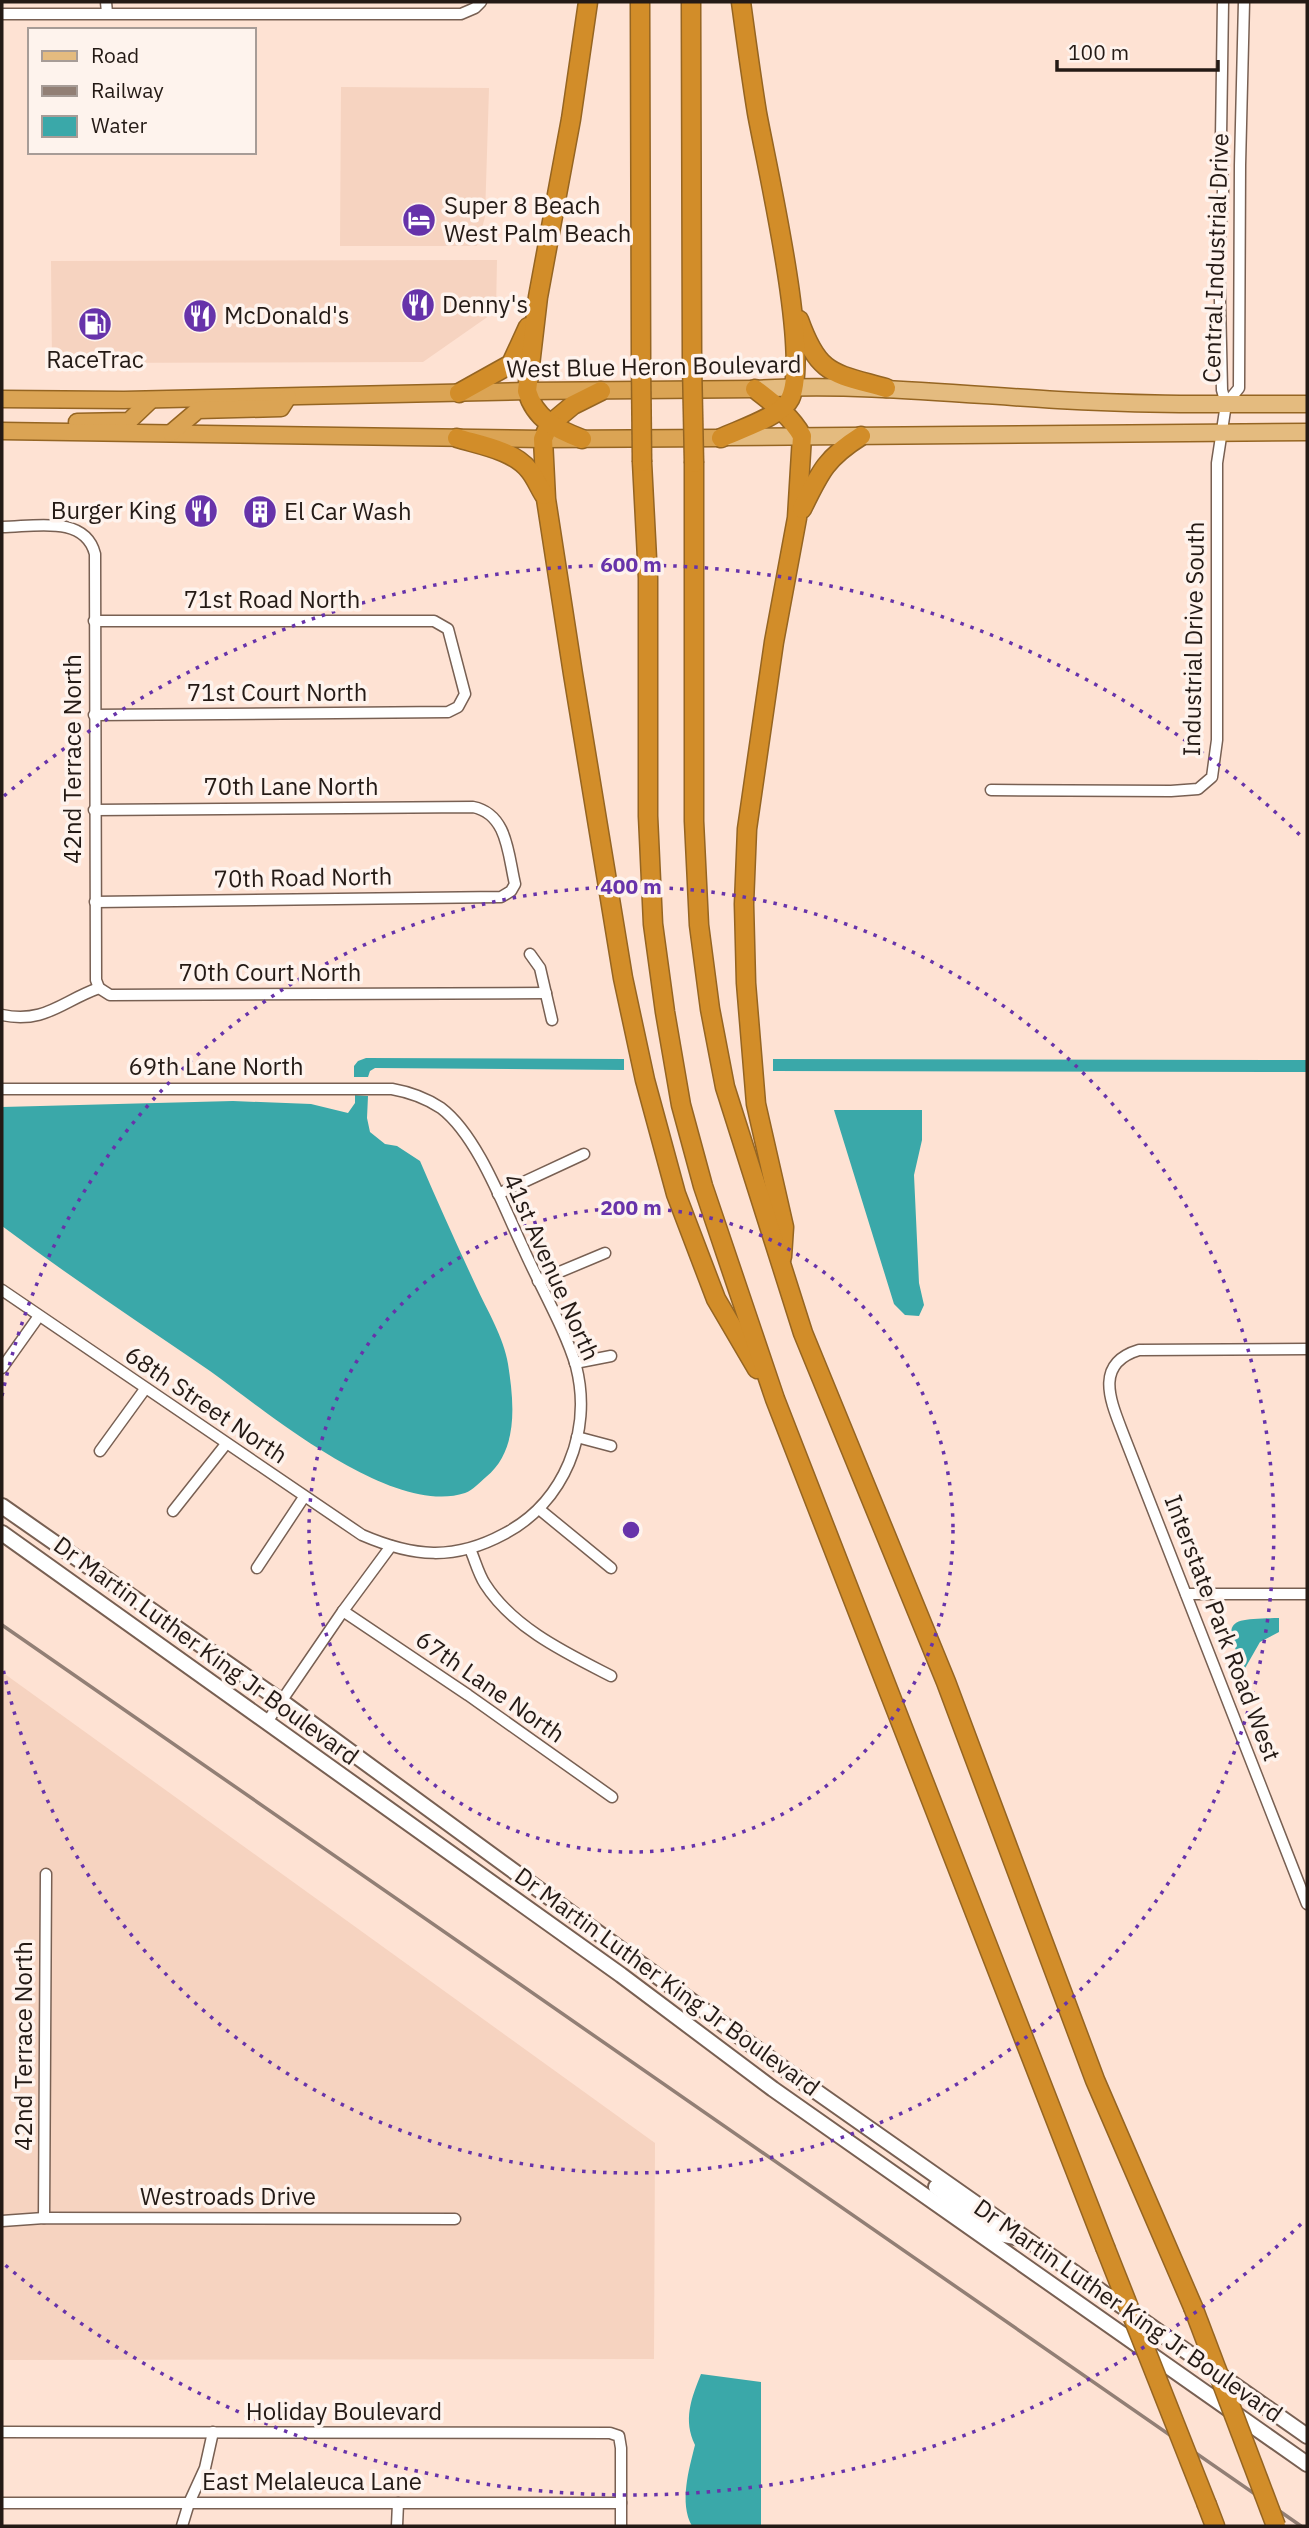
<svg xmlns="http://www.w3.org/2000/svg" width="1309" height="2528" viewBox="0 0 1309 2528" font-family="'IBM Plex Sans',sans-serif">
<style>
.built{fill:#f6d3c0}
.water{fill:#3aa8a9}
.lines{fill:none;stroke-linecap:round;stroke-linejoin:round}
.minor-casing{stroke:#786053;stroke-width:13}
.secondary-casing{stroke:#786053;stroke-width:18}
.primary-casing{stroke:#956522;stroke-width:19}
.trunk-casing{stroke:#956522;stroke-width:19}
.motorway-casing{stroke:#956522;stroke-width:21}
.minor{stroke:#fff;stroke-width:10}
.secondary{stroke:#fff;stroke-width:14}
.primary{stroke:#e4bb7f;stroke-width:16}
.trunk{stroke:#dba454;stroke-width:16}
.motorway{stroke:#d28d29;stroke-width:18}
.rail{stroke:#927f75;stroke-width:3.5}
.motorway-bridge-casing{stroke:#956522;stroke-width:21;stroke-linecap:butt}
.motorway-bridge{stroke:#d28d29;stroke-width:18}
.ring{fill:none;stroke:#6733aa;stroke-width:3.5;stroke-dasharray:3.5 7}
.labels{text-anchor:middle;stroke-width:7;stroke-linejoin:round;paint-order:stroke}
.poi-label{font-size:24px;fill:#241a15;stroke:#fef3ed;text-anchor:start}
.street-label{font-size:24px;fill:#241a15;stroke:#fef3ed}
.centre{fill:#6733aa;stroke:#fef3ed;stroke-width:3.5}
.ring-label{font-size:21px;text-anchor:middle;font-weight:bold;fill:#6733aa;stroke:#fef3ed;stroke-width:7;stroke-linejoin:round;paint-order:stroke}
</style>
<rect width="100%" height="100%" fill="#fee2d3"/>
<g class="built">
<path d="M341 87 489 88 485 217 477 246H340Z"/>
<path d="M497 260 496 311 423 362 52 363 51 261Z"/>
<path d="M2 1672 655 2143 654 2359 2 2360Z"/>
</g>
<g class="water">
<path d="M366 1058 624 1059V1070L375 1068 370 1071 368 1077H354V1066L358 1061Z"/>
<path d="M773 1059 1307 1060V1072L773 1071Z"/>
<path d="M355 1095 368 1096 367 1118 370 1132 385 1144 397 1146 420 1161C438 1203 457 1245 476 1286 487 1310 504 1338 508 1364 514 1402 519 1450 486 1477 480 1482 473 1490 465 1493 392 1517 267 1412 210 1371 140 1323 70 1277 2 1226V1107L233 1101 311 1104 348 1113 355 1103Z"/>
<path d="M834 1110H922V1140L914 1175 919 1283 924 1305 919 1316 905 1315 894 1304Z"/>
<path d="M1279 1618V1632L1260 1642 1244 1670C1222 1619 1226 1619 1279 1618Z"/>
<path d="M701 2374 761 2382V2526H692C679 2503 689 2469 695 2445 683 2420 691 2399 701 2374Z"/>
</g>
<g class="lines">
<g class="minor-casing">
<g id="minor">
<path d="M106 2 107 13"/>
<path d="M2 14H461L475 8 481 2"/>
<path d="M1226 404 1239 388 1240 165 1244 2"/>
<path d="M2 527C33 527 85 514 95 554L96 980 99 988"/>
<path d="M94 621H434L448 629 465 694 458 707 448 712 94 715"/>
<path d="M991 790 1171 791 1198 789 1212 777 1217 740V463L1226 404 1222 390 1219 256 1223 191 1221 137 1223 2"/>
<path d="M94 810 473 807C508 814 508 855 515 884L511 891 501 897 95 902"/>
<path d="M530 954 540 968 552 1020"/>
<path d="M2 1015C45 1024 62 1001 99 988L110 995 546 993"/>
<path d="M2 1089H392C409 1092 426 1098 441 1108 478 1136 504 1208 524 1250 539 1284 566 1331 576 1366 593 1432 564 1503 504 1534 454 1561 413 1557 362 1535L2 1290"/>
<path d="M498 1194 584 1154"/>
<path d="M538 1281 605 1253"/>
<path d="M1307 1349 1139 1350C1092 1364 1112 1404 1124 1436L1307 1904"/>
<path d="M575 1363 611 1356"/>
<path d="M2 1368 39 1316"/>
<path d="M577 1437 611 1446"/>
<path d="M100 1451 145 1389"/>
<path d="M539 1509 611 1568"/>
<path d="M173 1511 226 1444"/>
<path d="M470 1549C475 1560 478 1573 485 1584 513 1628 566 1653 611 1676"/>
<path d="M257 1568 304 1497"/>
<path d="M1186 1594H1307"/>
<path d="M343 1611 468 1695 612 1797"/>
<path d="M267 1722 343 1611 391 1546"/>
<path d="M44 2218 46 1874"/>
<path d="M2 2221 44 2218 455 2219"/>
<path d="M2 2432 610 2433 619 2436 621 2448V2526"/>
<path d="M2 2503H621"/>
<path d="M182 2526 189 2503 205 2468 213 2432"/>
<path d="M397 2526 398 2503"/>
</g>
</g>
<g class="secondary-casing">
<g id="secondary">
<path d="M2 1506 281 1701 787 2071 1307 2436"/>
<path d="M2 1533 621 1975 773 2089 1307 2464"/>
<path d="M936 2187 999 2234 1019 2238"/>
</g>
</g>
<g class="primary-casing">
<g id="primary">
<path d="M755 389C856 383 957 394 1058 400 1140 405 1224 404 1307 404"/>
<path d="M725 437 1307 432"/>
</g>
</g>
<g class="trunk-casing">
<g id="trunk">
<path d="M2 399 124 400 527 391 755 389"/>
<path d="M77 422 129 421 151 400"/>
<path d="M2 431 543 439 721 438"/>
<path d="M171 433 198 410 281 408 288 397"/>
</g>
</g>
<g class="motorway-casing">
<g id="motorway">
<path d="M640 2 641 363"/>
<path d="M691 2 692 363"/>
<path d="M799 320C819 376 833 373 886 388"/>
<path d="M755 389C773 403 791 416 802 436L797 518 774 642 747 829 744 904 746 983 756 1104 784 1227 782 1257"/>
<path d="M601 391 573 405 549 425 543 439 546 499 573 674 623 978 645 1080 676 1194 716 1299 757 1369"/>
<path d="M459 393 511 364 528 327"/>
<path d="M457 438C480 445 513 450 529 470 535 477 539 487 544 495"/>
<path d="M721 438C738 430 782 416 790 399 811 356 767 168 757 113 751 76 746 39 741 2"/>
<path d="M582 439C556 429 535 419 527 391L538 297 571 119 588 2"/>
<path d="M642 462 648 578V816L653 924 665 1012 681 1105 703 1186 775 1399 1105 2247"/>
<path d="M694 463V821L699 925 710 1009 725 1087 803 1333 946 1682 1095 2080 1193 2307"/>
<path d="M802 509C820 472 826 458 861 436"/>
<path d="M1207 2505 1215 2526"/>
</g>
</g>
<use href="#minor" class="minor"/>
<use href="#secondary" class="secondary"/>
<use href="#primary" class="primary"/>
<use href="#trunk" class="trunk"/>
<use href="#motorway" class="motorway"/>
<path class="rail" d="M2 1625 1301 2526"/>
<g class="motorway-bridge-casing">
<g id="motorway-bridge">
<path d="M641 363 642 462"/>
<path d="M692 363 694 463"/>
<path d="M1105 2247 1207 2505"/>
<path d="M1193 2307 1276 2526"/>
</g>
</g>
<use href="#motorway-bridge" class="motorway-bridge"/>
</g>
<g class="ring">
<circle cx="631" cy="1530" r="322"/>
<path d="M2 1396A643 643 0 1 1 2 1664"/>
<path d="M1301 2224A965 965 0 0 1 4 2264M4 796A965 965 0 0 1 1301 836"/>
</g>
<defs>
<g id="hotel-disc" transform="scale(1.75)"><circle r="9.5" fill="#6733aa" stroke="#fef3ed"/><path d="M-6-4.5h1.5V1H6V5H4.5V3h-9V5H-6ZM-4 0a1.8 1.8 0 1 1 3.6 0ZM.5 0V-2.5h3Q6-2.5 6 0Z" fill="#fff"/></g>
<g id="restaurant-disc" transform="scale(1.75)"><circle r="9.5" fill="#6733aa" stroke="#fef3ed"/><path d="M-5-6h1v4h1v-4h1v4h1v-4h1v5L-1.5 .5V6h-2V.5L-5-1ZM5-6V6H3V1.5H1.5Q1.5-4 5-6Z" fill="#fff"/></g>
<g id="fuel-disc" transform="scale(1.75)"><circle r="9.5" fill="#6733aa" stroke="#fef3ed"/><path d="M-5.5-6h7V0h2V4h1.3V-2.5L3-4.5l.8-.8L6-3V5H2.5V1h-1V6h-7ZM-4.2-4.7v3.2H.2V-4.7Z" fill="#fff"/></g>
<g id="building-disc" transform="scale(1.75)"><circle r="9.5" fill="#6733aa" stroke="#fef3ed"/><path d="M-4-6H4V6H1V3H-1V6H-4ZM-2.5-4.3h1.7v1.8h-1.7ZM.8-4.3h1.7v1.8H.8ZM-2.5-1h1.7V.8h-1.7ZM.8-1h1.7V.8H.8Z" fill="#fff"/></g>
</defs>
<g fill-rule="evenodd">
<use href="#hotel-disc" x="419" y="220"/>
<use href="#restaurant-disc" x="418" y="305"/>
<use href="#restaurant-disc" x="200" y="316"/>
<use href="#fuel-disc" x="95" y="324"/>
<use href="#restaurant-disc" x="201" y="511"/>
<use href="#building-disc" x="260" y="512"/>
</g>
<g class="labels">
<g class="poi-label">
<text x="444" y="214">Super 8 Beach<tspan x="444" dy="28">West Palm Beach</tspan></text>
<text x="442" y="313">Denny's</text>
<text x="224" y="324">McDonald's</text>
<text x="95" y="368" text-anchor="middle">RaceTrac</text>
<text x="176" y="519" text-anchor="end">Burger King</text>
<text x="284" y="520">El Car Wash</text>
</g>
<g class="street-label">
<text transform="translate(1216 258) rotate(-88)" y="8">Central Industrial Drive</text>
<text transform="translate(654 367) rotate(-1)" y="8">West Blue Heron Boulevard</text>
<text x="272" y="608">71st Road North</text>
<text transform="translate(1194 639) rotate(-89)" y="8">Industrial Drive South</text>
<text x="277" y="701">71st Court North</text>
<text transform="translate(73 759) rotate(-90)" y="8">42nd Terrace North</text>
<text x="291" y="795">70th Lane North</text>
<text transform="translate(303 878) rotate(-1)" y="8">70th Road North</text>
<text x="270" y="981">70th Court North</text>
<text x="216" y="1075">69th Lane North</text>
<text transform="translate(551 1267) rotate(66)" y="8">41st Avenue North</text>
<text transform="translate(206 1405) rotate(34)" y="8">68th Street North</text>
<text transform="translate(1222 1628) rotate(69)" y="8">Interstate Park Road West</text>
<text transform="translate(206 1651) rotate(36)" y="8">Dr Martin Luther King Jr Boulevard</text>
<text transform="translate(490 1687) rotate(35)" y="8">67th Lane North</text>
<text transform="translate(667 1982) rotate(36)" y="8">Dr Martin Luther King Jr Boulevard</text>
<text transform="translate(24 2046) rotate(-90)" y="8">42nd Terrace North</text>
<text x="228" y="2205">Westroads Drive</text>
<text transform="translate(1128 2311) rotate(35)" y="8">Dr Martin Luther King Jr Boulevard</text>
<text x="344" y="2420">Holiday Boulevard</text>
<text x="312" y="2490">East Melaleuca Lane</text>
</g>
</g>
<circle cx="631" cy="1530" r="10" class="centre"/>
<g class="ring-label">
<text x="631" y="572">600 m</text>
<text x="631" y="894">400 m</text>
<text x="631" y="1215">200 m</text>
</g>
<rect width="1309" height="2528" fill="none" stroke="#241a15" stroke-width="7"/>
<rect x="28" y="28" width="228" height="126" fill="#fef3ed" stroke="#a79c97" stroke-width="2"/>
<rect x="42" y="51" width="35" height="10" fill="#e4bb7f" stroke="#a79c97" stroke-width="2"/>
<text x="91" y="63" font-size="21" fill="#241a15">Road</text>
<rect x="42" y="86" width="35" height="10" fill="#927f75" stroke="#a79c97" stroke-width="2"/>
<text x="91" y="98" font-size="21" fill="#241a15">Railway</text>
<rect x="42" y="116" width="35" height="21" fill="#3aa8a9" stroke="#a79c97" stroke-width="2"/>
<text x="91" y="133" font-size="21" fill="#241a15">Water</text>
<path d="M1057 60v10h161v-10" fill="none" stroke="#241a15" stroke-width="3.5"/>
<text x="1068" y="60" font-size="21" fill="#241a15" stroke="#fef3ed" stroke-width="5" paint-order="stroke">100 m</text>
</svg>
